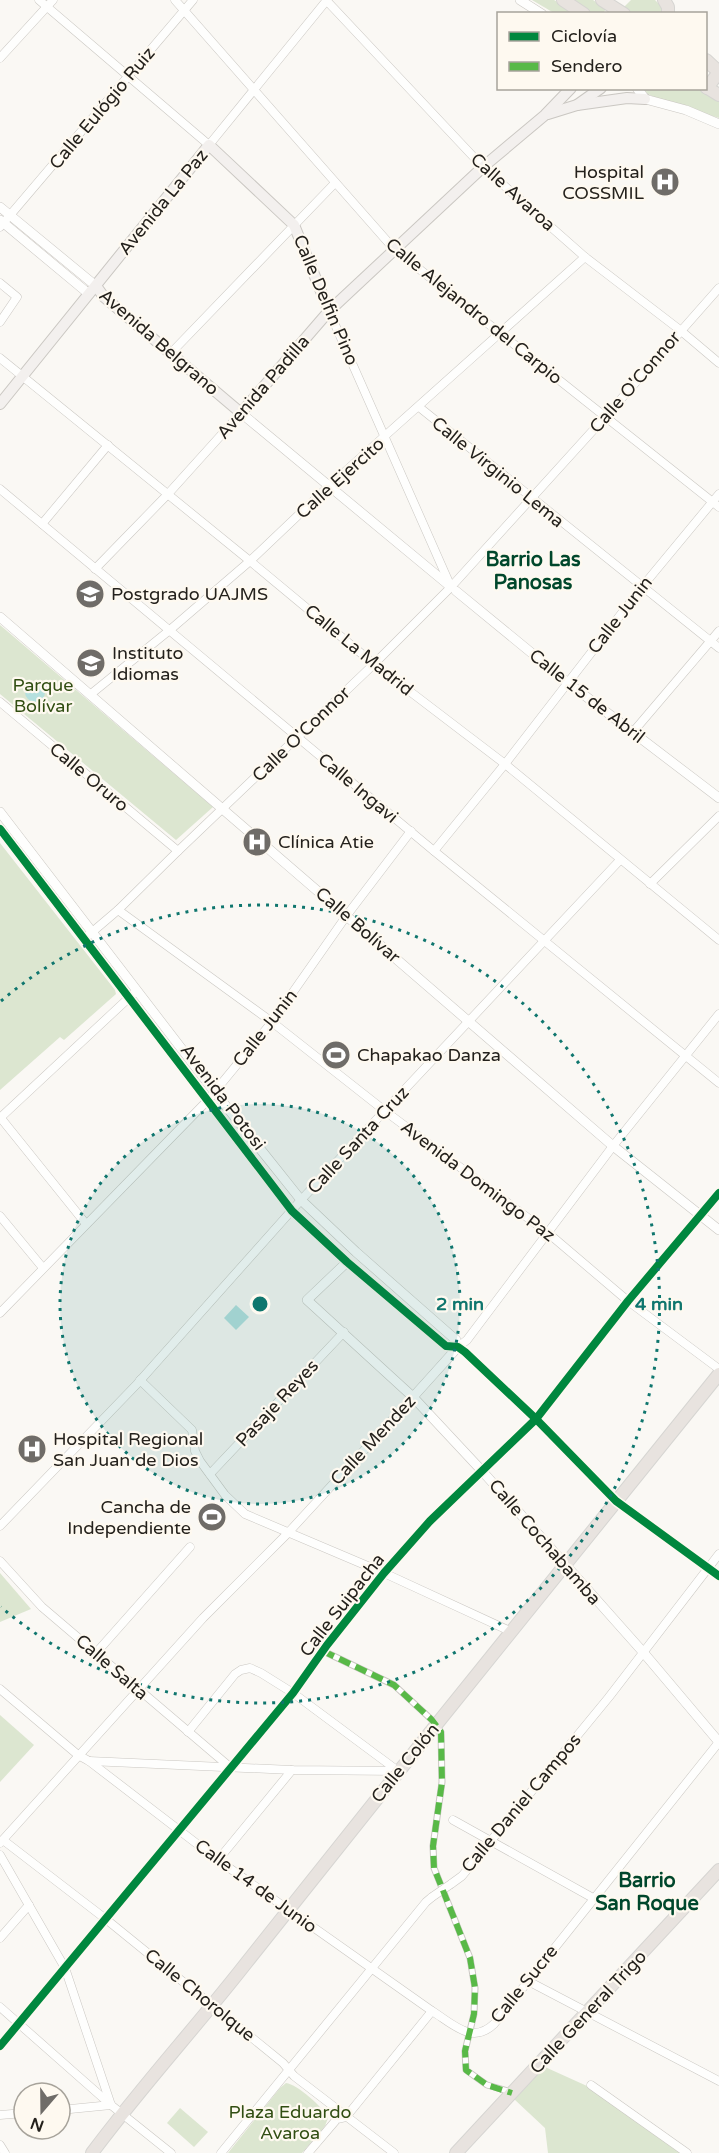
<svg xmlns="http://www.w3.org/2000/svg" width="719" height="2153" viewBox="0 0 719 2153" font-family="'Varela Round',sans-serif">
<style>
.green{fill:#dce6d0}
.water{fill:#b5e0de}
.lines{fill:none;stroke-linecap:round;stroke-linejoin:round}
.pedestrian-casing{stroke:#cac7c2;stroke-width:7}
.minor-casing{stroke:#cac7c2;stroke-width:9}
.tertiary-casing{stroke:#cac7c2;stroke-width:10}
.secondary-casing{stroke:#cac7c2;stroke-width:12}
.primary-casing{stroke:#d6d5d2;stroke-width:14}
.pedestrian{stroke:#fefefd;stroke-width:5}
.minor{stroke:#fefefd;stroke-width:8}
.tertiary{stroke:#fefefd;stroke-width:9}
.secondary{stroke:#f3f0ee;stroke-width:10}
.primary{stroke:#e8e3df;stroke-width:12}
.minor-bridge-casing{stroke:#cac7c2;stroke-width:9;stroke-linecap:butt}
.minor-bridge{stroke:#fefefd;stroke-width:8}
.quiet{stroke:#58b947;stroke-width:6;stroke-dasharray:12 6;stroke-linecap:butt}
.cycleway-casing{stroke:#fef9f0;stroke-width:11}
.cycleway{stroke:#00873e;stroke-width:8}
.ring{fill:none;stroke:#0f766e;stroke-width:3;stroke-dasharray:3 6}
.labels{text-anchor:middle;stroke-width:4.5;stroke-linejoin:round;paint-order:stroke}
.street-label{font-size:18px;fill:#24211c;stroke:#fef9f0}
.poi-label{font-size:18px;fill:#24211c;stroke:#fef9f0;text-anchor:start}
.park-label{font-size:18px;fill:#314e12;stroke:#fef9f0}
.neighbourhood-label{font-size:20px;font-weight:bold;fill:#00472c;stroke:#fef9f0}
.centre{fill:#0f766e;stroke:#fef9f0;stroke-width:3}
.ring-label{font-size:18px;text-anchor:middle;font-weight:bold;fill:#0f766e;stroke:#fef9f0;stroke-width:4.5;stroke-linejoin:round;paint-order:stroke}
</style>
<rect width="100%" height="100%" fill="#faf8f4"/>
<g class="green">
<path d="M532 0H554L577 13H554Z"/>
<path d="M571 0H593L606 9 603 13H591Z"/>
<path d="M631 0H655L663 8V13H632L623 8Z"/>
<path d="M643 89H700L719 100V118L656 98 648 94Z"/>
<path d="M0 625 213 807 176 840 0 694Z"/>
<path d="M0 843 115 990 116 994 64 1040 60 1037 0 1090Z"/>
<path d="M0 1573 31 1609 0 1622Z"/>
<path d="M0 1715 34 1745 0 1782Z"/>
<path d="M545 2067 587 2086 682 2153H548L545 2128 514 2099Z"/>
<path d="M286 2083C297 2084 324 2108 328 2118L325 2126 302 2153H228L280 2088Z"/>
<path d="M180 2108 208 2132 194 2147 167 2123Z"/>
</g>
<g class="water">
<circle cx="35" cy="692" r="10"/>
<path d="M236 1305 249 1317 236 1330 224 1318Z"/>
</g>
<g class="lines">
<g class="pedestrian-casing">
<path id="pedestrian" d="M323 1651 394 1685 432 1720 441 1732 442 1782 433 1846 434 1868 470 1958 475 1988 474 2014 465 2051 466 2070 487 2085 511 2092"/>
</g>
<g class="minor-casing">
<g id="minor">
<path d="M39 0 209 145 327 0"/>
<path d="M175 0 394 249 719 507"/>
<path d="M326 0 483 167 585 257 680 330 719 363"/>
<path d="M0 58 53 0"/>
<path d="M0 227 193 0"/>
<path d="M0 283 17 297 0 322"/>
<path d="M329 311 451 587"/>
<path d="M170 354 334 184"/>
<path d="M0 358 250 561 374 664 505 764 719 940"/>
<path d="M419 407 719 648"/>
<path d="M0 489 434 851 719 1083"/>
<path d="M42 524 108 445"/>
<path d="M95 569 168 494 241 413"/>
<path d="M91 694 171 629 250 561 330 485 585 257"/>
<path d="M0 702 178 851"/>
<path d="M633 732 719 631"/>
<path d="M434 851 505 764 642 587 719 494"/>
<path d="M650 884 719 816"/>
<path d="M118 910 272 1022 385 1111 548 1233 628 1301 719 1369"/>
<path d="M84 939 118 910 178 851 374 664 451 587 606 416 719 288"/>
<path d="M719 1014 613 1146 467 1340 458 1347 465 1352 536 1419 616 1501 719 1576"/>
<path d="M0 1117 86 1224"/>
<path d="M0 1118 133 994"/>
<path d="M0 1216 43 1268"/>
<path d="M0 1313 207 1101 272 1022 347 915 411 831"/>
<path d="M140 1380 192 1430 195 1451 200 1461 225 1495 245 1514 384 1573 512 1632"/>
<path d="M210 1474 344 1332"/>
<path d="M0 1526 137 1384 301 1200 620 860"/>
<path d="M0 1561 42 1607 231 1768"/>
<path d="M96 1653 190 1547"/>
<path d="M0 1689 78 1755 89 1761 218 1860 432 2011C453 2024 472 2045 494 2024L719 1742"/>
<path d="M188 1732 235 1674 241 1670 250 1668 261 1673 293 1693 398 1771"/>
<path d="M89 1761 292 1770 398 1771"/>
<path d="M453 1820 593 1898"/>
<path d="M3 1840 107 1920 283 2063 294 2076 394 2153"/>
<path d="M0 1843 203 1618 287 1534 413 1397"/>
<path d="M0 1855 65 1968 111 2105"/>
<path d="M218 1860 292 1770"/>
<path d="M451 1884 462 1876 609 1697 719 1554"/>
<path d="M0 1938 29 1905"/>
<path d="M528 1981 719 2081"/>
<path d="M0 2007 111 2105 171 2153"/>
<path d="M0 2046 293 1693 327 1645 384 1573 430 1521 536 1419 628 1301 719 1193"/>
<path d="M591 2085 687 2153"/>
<path d="M60 2110 111 2105"/>
<path d="M0 2115 24 2113"/>
<path d="M0 2145 5 2153"/>
<path d="M221 2153 426 1902 432 1897"/>
<path d="M308 2153 337 2119 346 2117 432 2011"/>
</g>
</g>
<g class="tertiary-casing">
<g id="tertiary">
<path d="M520 0 542 14"/>
<path d="M637 88 645 99 686 110 719 124"/>
<path d="M0 207 96 286"/>
<path d="M0 220 89 294"/>
<path d="M241 413 451 587"/>
<path d="M456 591 567 682 719 798"/>
<path d="M0 617 613 1146 719 1230"/>
<path d="M0 812 214 1091 301 1200 356 1252 456 1340 458 1347"/>
<path d="M0 829 292 1211 347 1262 446 1346 458 1347"/>
<path d="M347 1262 307 1300 413 1397 483 1472 643 1652 719 1742"/>
<path d="M413 1397 458 1347"/>
</g>
</g>
<g class="secondary-casing">
<g id="secondary">
<path d="M577 105 627 98 645 99"/>
<path d="M548 114 577 105 601 88"/>
<path d="M96 286 104 297 241 413 329 311 483 167 545 115 571 88"/>
<path d="M0 404 209 145 294 225 329 311"/>
</g>
</g>
<g class="primary-casing">
<g id="primary">
<path d="M563 0 584 14"/>
<path d="M602 0 624 14"/>
<path d="M664 0 668 7V14"/>
<path d="M706 60 719 72"/>
<path d="M706 87 719 95"/>
<path d="M707 88 719 72"/>
<path d="M92 2153C141 2087 197 2026 247 1962 403 1765 561 1569 719 1374"/>
<path d="M456 2153 719 1870"/>
</g>
</g>
<use href="#pedestrian" class="pedestrian"/>
<use href="#minor" class="minor"/>
<use href="#tertiary" class="tertiary"/>
<use href="#secondary" class="secondary"/>
<use href="#primary" class="primary"/>
<g class="minor-bridge-casing">
<path id="minor-bridge" d="M432 1897 451 1884"/>
</g>
<use href="#minor-bridge" class="minor-bridge"/>
<path class="quiet" d="M323 1651 394 1685 432 1720 441 1732 442 1782 433 1846 434 1868 470 1958 475 1988 474 2014 465 2051 466 2070 487 2085 512 2093"/>
<g class="cycleway-casing">
<g id="cycleway">
<path d="M0 829 292 1211 347 1262 446 1346 458 1347 465 1352 536 1419 616 1501 719 1576"/>
<path d="M0 2046 293 1693 327 1645 384 1573 430 1521 536 1419 628 1301 719 1193"/>
</g>
</g>
<use href="#cycleway" class="cycleway"/>
</g>
<circle cx="260" cy="1304" r="200" fill="#0f766e" fill-opacity=".12"/>
<g class="ring">
<circle cx="260" cy="1304" r="200"/>
<path d="M1 1001A399 399 0 1 1 1 1607"/>
</g>
<defs>
<g id="hospital-disc" transform="scale(1.5)"><circle r="9.5" fill="#6f6c68" stroke="#fef9f0"/><path d="M-5-5h3v3.5h4V-5h3V5h-3V1.5h-4V5h-3Z" fill="#fff"/></g>
<g id="university-disc" transform="scale(1.5)"><circle r="9.5" fill="#6f6c68" stroke="#fef9f0"/><path d="M0-5L7-2L0 1L-7-2ZM-4 1L0 2.5L4 1V4Q0 6-4 4Z" fill="#fff"/></g>
<g id="stadium-disc" transform="scale(1.5)"><circle r="9.5" fill="#6f6c68" stroke="#fef9f0"/><path d="M0-5a6.5 5 0 1 0 0 10a6.5 5 0 1 0 0-10ZM-3.5-1.8h7v3.6h-7Z" fill="#fff"/></g>
</defs>
<g fill-rule="evenodd">
<use href="#hospital-disc" x="665" y="182"/>
<use href="#university-disc" x="90" y="594"/>
<use href="#university-disc" x="91" y="663"/>
<use href="#hospital-disc" x="257" y="842"/>
<use href="#stadium-disc" x="336" y="1055"/>
<use href="#hospital-disc" x="32" y="1449"/>
<use href="#stadium-disc" x="212" y="1517"/>
</g>
<g class="labels">
<g class="street-label">
<text transform="translate(102 108) rotate(-50)" y="6">Calle Eulógio Ruiz</text>
<text transform="translate(513 192) rotate(42)" y="6">Calle Avaroa</text>
<text transform="translate(163 202) rotate(-51)" y="6">Avenida La Paz</text>
<text transform="translate(326 300) rotate(67)" y="6">Calle Delfin Pino</text>
<text transform="translate(474 311) rotate(39)" y="6">Calle Alejandro del Carpio</text>
<text transform="translate(159 342) rotate(41)" y="6">Avenida Belgrano</text>
<text transform="translate(635 382) rotate(-49)" y="6">Calle O'Connor</text>
<text transform="translate(263 387) rotate(-49)" y="6">Avenida Padilla</text>
<text transform="translate(498 472) rotate(39)" y="6">Calle Virginio Lema</text>
<text transform="translate(340 478) rotate(-42)" y="6">Calle Ejercito</text>
<text transform="translate(620 615) rotate(-52)" y="6">Calle Junin</text>
<text transform="translate(359 650) rotate(39)" y="6">Calle La Madrid</text>
<text transform="translate(587 696) rotate(38)" y="6">Calle 15 de Abril</text>
<text transform="translate(301 734) rotate(-44)" y="6">Calle O'Connor</text>
<text transform="translate(89 777) rotate(40)" y="6">Calle Oruro</text>
<text transform="translate(358 788) rotate(40)" y="6">Calle Ingavi</text>
<text transform="translate(358 925) rotate(41)" y="6">Calle Bolívar</text>
<text transform="translate(265 1028) rotate(-52)" y="6">Calle Junin</text>
<text transform="translate(223 1097) rotate(53)" y="6">Avenida Potosi</text>
<text transform="translate(358 1140) rotate(-47)" y="6">Calle Santa Cruz</text>
<text transform="translate(478 1181) rotate(37)" y="6">Avenida Domingo Paz</text>
<text transform="translate(277 1403) rotate(-47)" y="6">Pasaje Reyes</text>
<text transform="translate(373 1440) rotate(-47)" y="6">Calle Mendez</text>
<text transform="translate(545 1542) rotate(49)" y="6">Calle Cochabamba</text>
<text transform="translate(342 1605) rotate(-52)" y="6">Calle Suipacha</text>
<text transform="translate(112 1667) rotate(41)" y="6">Calle Salta</text>
<text transform="translate(405 1763) rotate(-51)" y="6">Calle Colón</text>
<text transform="translate(521 1803) rotate(-50)" y="6">Calle Daniel Campos</text>
<text transform="translate(256 1886) rotate(36)" y="6">Calle 14 de Junio</text>
<text transform="translate(524 1984) rotate(-51)" y="6">Calle Sucre</text>
<text transform="translate(200 1995) rotate(39)" y="6">Calle Chorolque</text>
<text transform="translate(588 2012) rotate(-47)" y="6">Calle General Trigo</text>
</g>
<g class="poi-label">
<text x="644" y="178" text-anchor="end">Hospital<tspan x="644" dy="21">COSSMIL</tspan></text>
<text x="111" y="600">Postgrado UAJMS</text>
<text x="112" y="659">Instituto<tspan x="112" dy="21">Idiomas</tspan></text>
<text x="278" y="848">Clínica Atie</text>
<text x="357" y="1061">Chapakao Danza</text>
<text x="53" y="1445">Hospital Regional<tspan x="53" dy="21">San Juan de Dios</tspan></text>
<text x="191" y="1513" text-anchor="end">Cancha de<tspan x="191" dy="21">Independiente</tspan></text>
</g>
<g class="park-label">
<text x="43" y="691">Parque<tspan x="43" dy="21">Bolívar</tspan></text>
<text x="290" y="2118">Plaza Eduardo<tspan x="290" dy="21">Avaroa</tspan></text>
</g>
<g class="neighbourhood-label">
<text x="533" y="566">Barrio Las<tspan x="533" dy="23">Panosas</tspan></text>
<text x="647" y="1887">Barrio<tspan x="647" dy="23">San Roque</tspan></text>
</g>
</g>
<circle cx="260" cy="1304" r="9" class="centre"/>
<g class="ring-label">
<text x="460" y="1310">2 min</text>
<text x="659" y="1310">4 min</text>
</g>
<rect x="497" y="12" width="210" height="78" fill="#fef9f0" stroke="#a7a39b" stroke-width="1.5"/>
<rect x="509" y="32" width="30" height="9" fill="#00873e" stroke="#a7a39b" stroke-width="1.5"/>
<text x="551" y="42" font-size="18" fill="#24211c">Ciclovía</text>
<rect x="509" y="62" width="30" height="9" fill="#58b947" stroke="#a7a39b" stroke-width="1.5"/>
<text x="551" y="72" font-size="18" fill="#24211c">Sendero</text>
<g transform="translate(42 2111) rotate(200)"><circle r="28" fill="#fef9f0" stroke="#a7a39b" stroke-width="1.5"/>
<path d="M0-4.5L10 22L0 15L-10 22Z" fill="#6f6c68"/>
<text y="-9" font-size="16" font-weight="bold" text-anchor="middle" fill="#24211c">N</text>
</g>
</svg>
